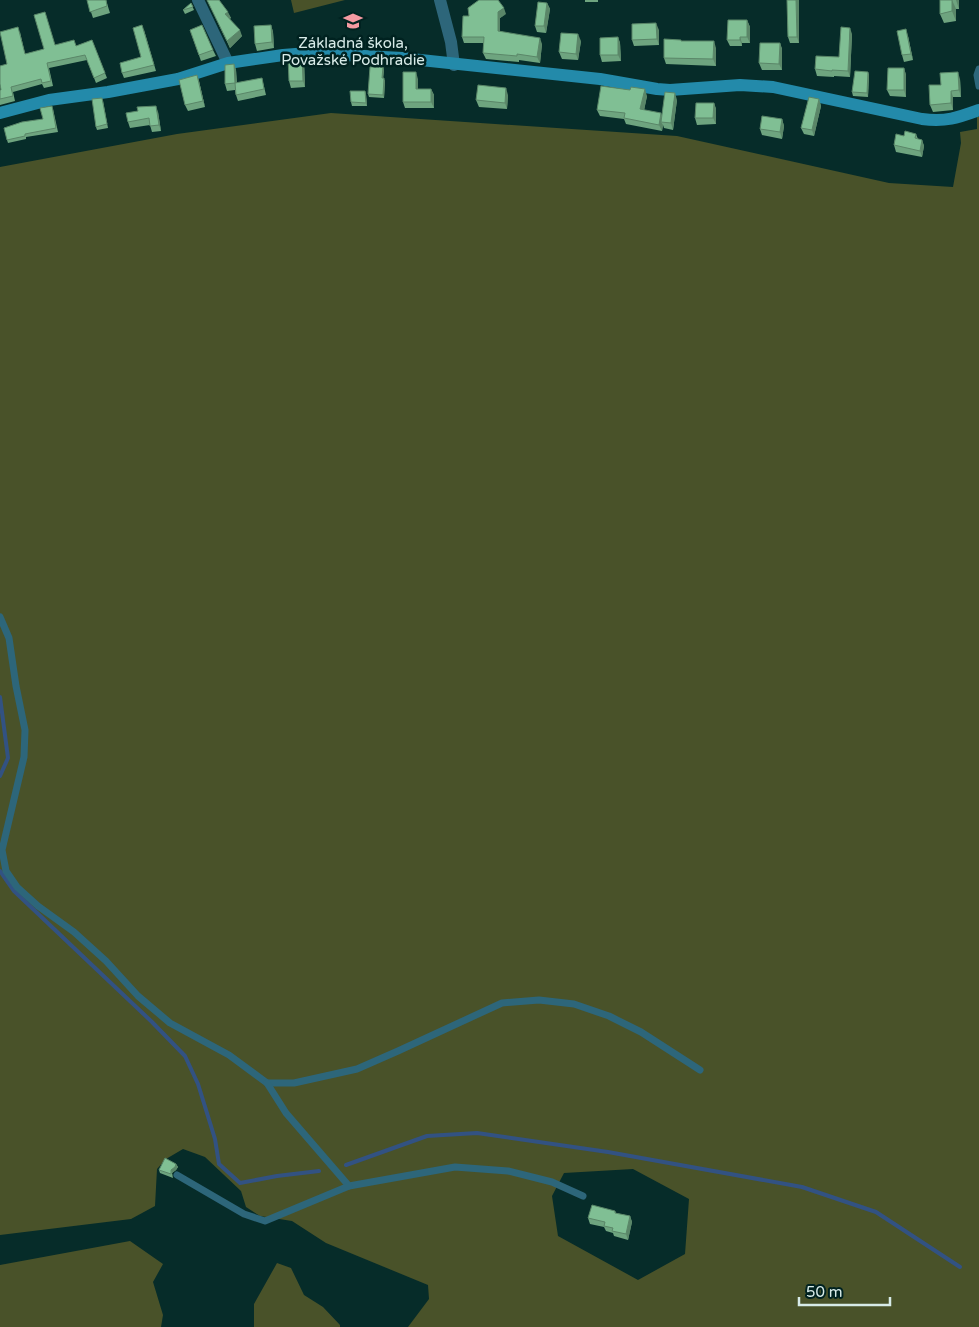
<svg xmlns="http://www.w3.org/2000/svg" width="979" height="1327" viewBox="0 0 979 1327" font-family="'Varela Round',sans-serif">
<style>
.green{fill:#495229;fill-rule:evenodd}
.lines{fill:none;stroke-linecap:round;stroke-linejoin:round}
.stream{stroke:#325282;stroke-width:4}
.lane{stroke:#2d667a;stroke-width:7}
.street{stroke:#2d667a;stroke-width:12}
.secondary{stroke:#238aaa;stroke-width:12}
.wall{fill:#6ea47f}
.shaded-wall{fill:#5a8668}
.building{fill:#80bf94;stroke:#5a8668}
.labels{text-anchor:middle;stroke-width:5;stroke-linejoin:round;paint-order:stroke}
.poi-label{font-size:15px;fill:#d7ebe8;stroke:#002220}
</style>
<rect width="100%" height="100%" fill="#062c29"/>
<g class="green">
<path d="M291 0H345L294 13Z"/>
<path d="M331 113 677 136 889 183 953 187 961 143 960 132 977 129V117H979V1327H408L429 1299 428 1285 326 1243 292 1221 260 1216 246 1207 241 1191 205 1157 183 1149 166 1159 157 1169 155 1206 131 1219 0 1235V167L177 134ZM633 1169 689 1199 685 1254 638 1280 558 1236 552 1196 564 1173Z"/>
<path d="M130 1241 163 1264 153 1282 163 1315 161 1327H0V1265Z"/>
<path d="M277 1263 291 1268 304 1295 323 1307 340 1325V1327H254V1304Z"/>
</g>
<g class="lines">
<g class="stream">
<path d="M0 697 8 758 0 776"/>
<path d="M0 871 14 891 152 1022 185 1056 198 1084 215 1139 219 1164 240 1183 277 1176 319 1171"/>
<path d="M346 1165 427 1136 477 1133 608 1152 802 1187 876 1212 960 1267"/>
</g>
<g class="lane">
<path d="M979 69 977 75 979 86"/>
<path d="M0 617 9 638 16 686 25 730 24 757 2 850 6 871 17 887 38 906 74 932 106 961 138 996 170 1023 229 1055 267 1083H294L357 1069 398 1051 502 1003 539 1000 574 1004 609 1016 641 1032 700 1070"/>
<path d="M267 1083 286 1113 349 1186 455 1167 508 1171 552 1182 583 1196"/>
<path d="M177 1175 244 1214 265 1221 349 1186"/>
</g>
<g class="street">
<path d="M198 0 228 63"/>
<path d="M440 0 451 42 454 65"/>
</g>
<path class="secondary" d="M0 113 49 100 108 92 178 79 228 63 283 55 308 53 402 58 600 79 657 89 670 90 740 85 773 87 922 119C946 122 957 118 979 110"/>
</g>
<g class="wall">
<path d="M87 0H106L110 13 93 18Z"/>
<path d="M207 0H219L231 18 229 19 242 36 230 48Z"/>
<rect x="585" y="0" width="13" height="2"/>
<path d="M787 0H799V43H790L788 37Z"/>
<path d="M940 0H959V9H956V21L944 23 940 14Z"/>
<path d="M191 3 194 10 185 14 183 10Z"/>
<path d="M547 3 550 9 546 33 537 32 535 26Z"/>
<path d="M506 14 500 18V31L542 44 540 63 519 60V62L486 59 483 53V43H464L462 37Z"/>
<path d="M747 20 750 27V43H742V46H730L727 40Z"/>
<path d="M271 25 273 32 274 48 257 51 255 44Z"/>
<path d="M144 30 156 71 124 78 122 73 141 57Z"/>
<path d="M190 30 213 50 216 56 201 61Z"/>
<path d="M659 30V45L634 46 632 40Z"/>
<path d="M20 32 25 54 44 49 55 45 76 46 92 40 107 78 96 83 87 60 49 68 53 86 44 88 42 84 13 92 15 101 0 105V90H1L7 64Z"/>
<path d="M852 34 850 77 834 76V77L817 76 815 69 839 57Z"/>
<path d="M908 36 913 60 904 62 902 55Z"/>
<path d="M618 37 620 43 621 61 602 62 600 55Z"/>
<path d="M581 41 578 60 562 59 559 52Z"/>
<path d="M681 41 716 48V66L666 64 664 58Z"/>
<path d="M780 43 782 49V70H762L759 63Z"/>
<path d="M304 61 305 87 291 88 289 81Z"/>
<path d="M234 64 236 70 237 83 262 78 266 95 238 101 236 95 235 90 227 91 225 84Z"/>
<path d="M383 67 384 70 383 78 385 81 384 98 369 97 368 94Z"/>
<path d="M904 68 906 75V97L890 96 887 90Z"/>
<path d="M868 72 869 75 868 97 853 96 852 92Z"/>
<path d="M197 75 199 81 205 107 188 111 185 105Z"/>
<path d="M418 79V89H431L434 95V108H405L403 102Z"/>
<path d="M960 79 961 97H953V110L933 112 930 105 941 85Z"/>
<path d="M630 90 647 96 644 110 662 115 677 100 673 130 664 128 663 125 662 131 626 124 624 119 600 116 597 110Z"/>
<path d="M365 91 366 94 367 106H352L351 102Z"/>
<path d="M508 95 507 109 479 107 476 100Z"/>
<path d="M819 99 821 106 814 136 804 134 801 128Z"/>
<path d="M103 101 108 128 97 130 96 127Z"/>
<path d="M714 103 716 109V124L697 125 695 118Z"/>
<path d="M53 109 58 132 26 137V139L8 143 7 140 43 119Z"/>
<path d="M158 112 161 131 152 132 150 125 130 128 128 122Z"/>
<path d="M782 119 784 126 782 139 762 135 760 129Z"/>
<path d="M916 134 918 139 922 140 924 146 922 157 896 152 894 145 904 136Z"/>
<path d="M176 1164 178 1167 176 1170 172 1173 173 1178 160 1173 159 1170Z"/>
<path d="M615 1211 616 1213 630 1216 632 1222 628 1240 614 1236 613 1233 606 1231 604 1227 590 1224 588 1218Z"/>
</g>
<g class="shaded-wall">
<path d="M796 0H799V43L797 37Z"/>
<path d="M952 0 956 9V21L952 11Z"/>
<path d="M956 0H959V9Z"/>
<path d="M547 3 550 9 546 33 544 26Z"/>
<path d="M504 8 506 14 500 18V37L498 31V12Z"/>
<path d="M228 12 231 18 227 21 225 14Z"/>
<path d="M747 20 750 27V43L747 37Z"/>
<path d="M656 23 659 30V45L657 39Z"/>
<path d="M271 25 273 32 274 48 272 42Z"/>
<path d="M850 28 852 34 850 77 848 71Z"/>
<path d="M906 29 908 36 913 60 911 54Z"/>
<path d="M240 30 242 36 230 48 227 41Z"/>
<path d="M578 34 581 41 578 60 576 54Z"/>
<path d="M618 37 620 43 621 61 618 55Z"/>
<path d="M740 37 742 43V46L740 40Z"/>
<path d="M540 38 542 44 540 63 537 57Z"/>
<path d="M714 41 716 48V66L713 59Z"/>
<path d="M780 43 782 49V70L779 64Z"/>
<path d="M302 55 304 61 305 87 303 81Z"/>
<path d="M234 64 236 70 237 89 235 83Z"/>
<path d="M383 67 384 70 383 81 382 78Z"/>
<path d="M904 68 906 75V97L904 90Z"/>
<path d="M416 72 418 79V95L416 89Z"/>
<path d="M868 72 869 75 868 97 867 93Z"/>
<path d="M958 72 960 79 961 97 959 90Z"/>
<path d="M197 75 199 81 205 107 203 101Z"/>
<path d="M384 78 385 81 384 98 383 95Z"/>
<path d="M506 88 508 95 507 109 505 103Z"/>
<path d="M431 89 434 95V108L431 102Z"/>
<path d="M645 89 647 96 643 116 640 109Z"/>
<path d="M365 91 366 94 367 106 366 103Z"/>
<path d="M951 91 953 97V110L951 103Z"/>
<path d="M675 93 677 100 673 130 671 123Z"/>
<path d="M819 99 821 106 814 136 812 130Z"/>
<path d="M714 103 716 109V124L713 118Z"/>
<path d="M156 106 158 112 161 131 159 125Z"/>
<path d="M661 113 664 119 661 122 663 125 662 131 659 125Z"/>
<path d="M782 119 784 126 782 139 780 132Z"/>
<path d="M922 140 924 146 922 157 920 151Z"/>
<path d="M176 1164 178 1167 176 1170 172 1173 173 1178 171 1170Z"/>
<path d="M630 1216 632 1222 628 1240 626 1234Z"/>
</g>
<g class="building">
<path d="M87 0H106L107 6 90 12Z"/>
<path d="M207 0H219L228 12 225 14 240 30 227 41Z"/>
<path d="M479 0H498L504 8 498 12V31L540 38 537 57 517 54V56L483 53 484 37H462L463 16H469L468 8Z"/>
<path d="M787 0H796L797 37H788Z"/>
<path d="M940 0H952V11L940 14Z"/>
<path d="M538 2 547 3 544 26H535Z"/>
<path d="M191 3 193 7 183 10Z"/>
<path d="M45 12 55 45 74 40 76 46 92 40 105 73 94 78 85 55 47 63 51 81 42 83 41 79 11 87 13 96 0 99V90H1L0 84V66L7 64 0 32 18 27 25 54 44 49 34 15Z"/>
<path d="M728 20H747V37H740V40H727Z"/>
<path d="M656 23 657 39 632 40V24Z"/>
<path d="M142 25 154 65 122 73 120 63 141 57 133 28Z"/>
<path d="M202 25 213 50 199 55 190 30Z"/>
<path d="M271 25 272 42 255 44 254 26Z"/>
<path d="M841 27 850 28 848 71 832 70V71L815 69 816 56 839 57Z"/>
<path d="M906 29 911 54 902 55 897 31Z"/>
<path d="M561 33 578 34 576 54 559 52Z"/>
<path d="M618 37V55H600V38Z"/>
<path d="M664 39 681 40V41H714L713 59 664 58Z"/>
<path d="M760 43H780L779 64 759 63Z"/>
<path d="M302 55 303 81H289L288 56Z"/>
<path d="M234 64 235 83 225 84V65Z"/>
<path d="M370 67H383L382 78H384L383 95 368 94Z"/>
<path d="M888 68H904V90H887Z"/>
<path d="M855 71 868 72 867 93 852 92Z"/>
<path d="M403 72H416V89H431V102H403Z"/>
<path d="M958 72 959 90 951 91V103L930 105 929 85H941L940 73Z"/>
<path d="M197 75 203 101 185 105 179 80Z"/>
<path d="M262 78 264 89 236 95 235 83Z"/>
<path d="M478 85 506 88 505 103 476 100Z"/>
<path d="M601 86 630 90 631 87 645 89 640 109 661 113 659 125 624 118 625 113 597 110Z"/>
<path d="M350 91H365L366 103 351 102Z"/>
<path d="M665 92 675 93 671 123 661 122Z"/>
<path d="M809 97 819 99 812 130 801 128Z"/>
<path d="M102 98 107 124 96 127 92 99Z"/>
<path d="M696 103H714L713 118H695Z"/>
<path d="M52 106 56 128 25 134V136L7 140 4 128 22 122 43 119 40 108Z"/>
<path d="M156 106 159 125 150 126 149 118 128 122 126 113 138 111 137 107Z"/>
<path d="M762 116 782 119 780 132 760 129Z"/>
<path d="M905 131 916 134 915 138 922 140 920 151 894 145 896 134 904 136Z"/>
<path d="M165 1158 176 1164 175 1167 171 1170V1174L159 1170Z"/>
<path d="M592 1205 615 1211V1213L630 1216 626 1234 612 1231 613 1228 604 1226 605 1222 588 1218Z"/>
</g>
<defs>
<g id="school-bare" transform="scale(1.5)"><path d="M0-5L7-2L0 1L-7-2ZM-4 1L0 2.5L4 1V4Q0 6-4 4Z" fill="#f49aa2" stroke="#002220" stroke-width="2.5" paint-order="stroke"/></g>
</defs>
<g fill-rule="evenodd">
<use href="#school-bare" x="353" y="21"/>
</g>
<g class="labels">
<g class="poi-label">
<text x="353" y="48">Základná škola,<tspan x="353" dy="17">Považské Podhradie</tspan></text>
</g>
</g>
<path d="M799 1297v8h91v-8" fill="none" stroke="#d7ebe8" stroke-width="2.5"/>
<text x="806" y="1297" font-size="15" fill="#d7ebe8" stroke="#002220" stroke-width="4" paint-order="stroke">50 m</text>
</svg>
